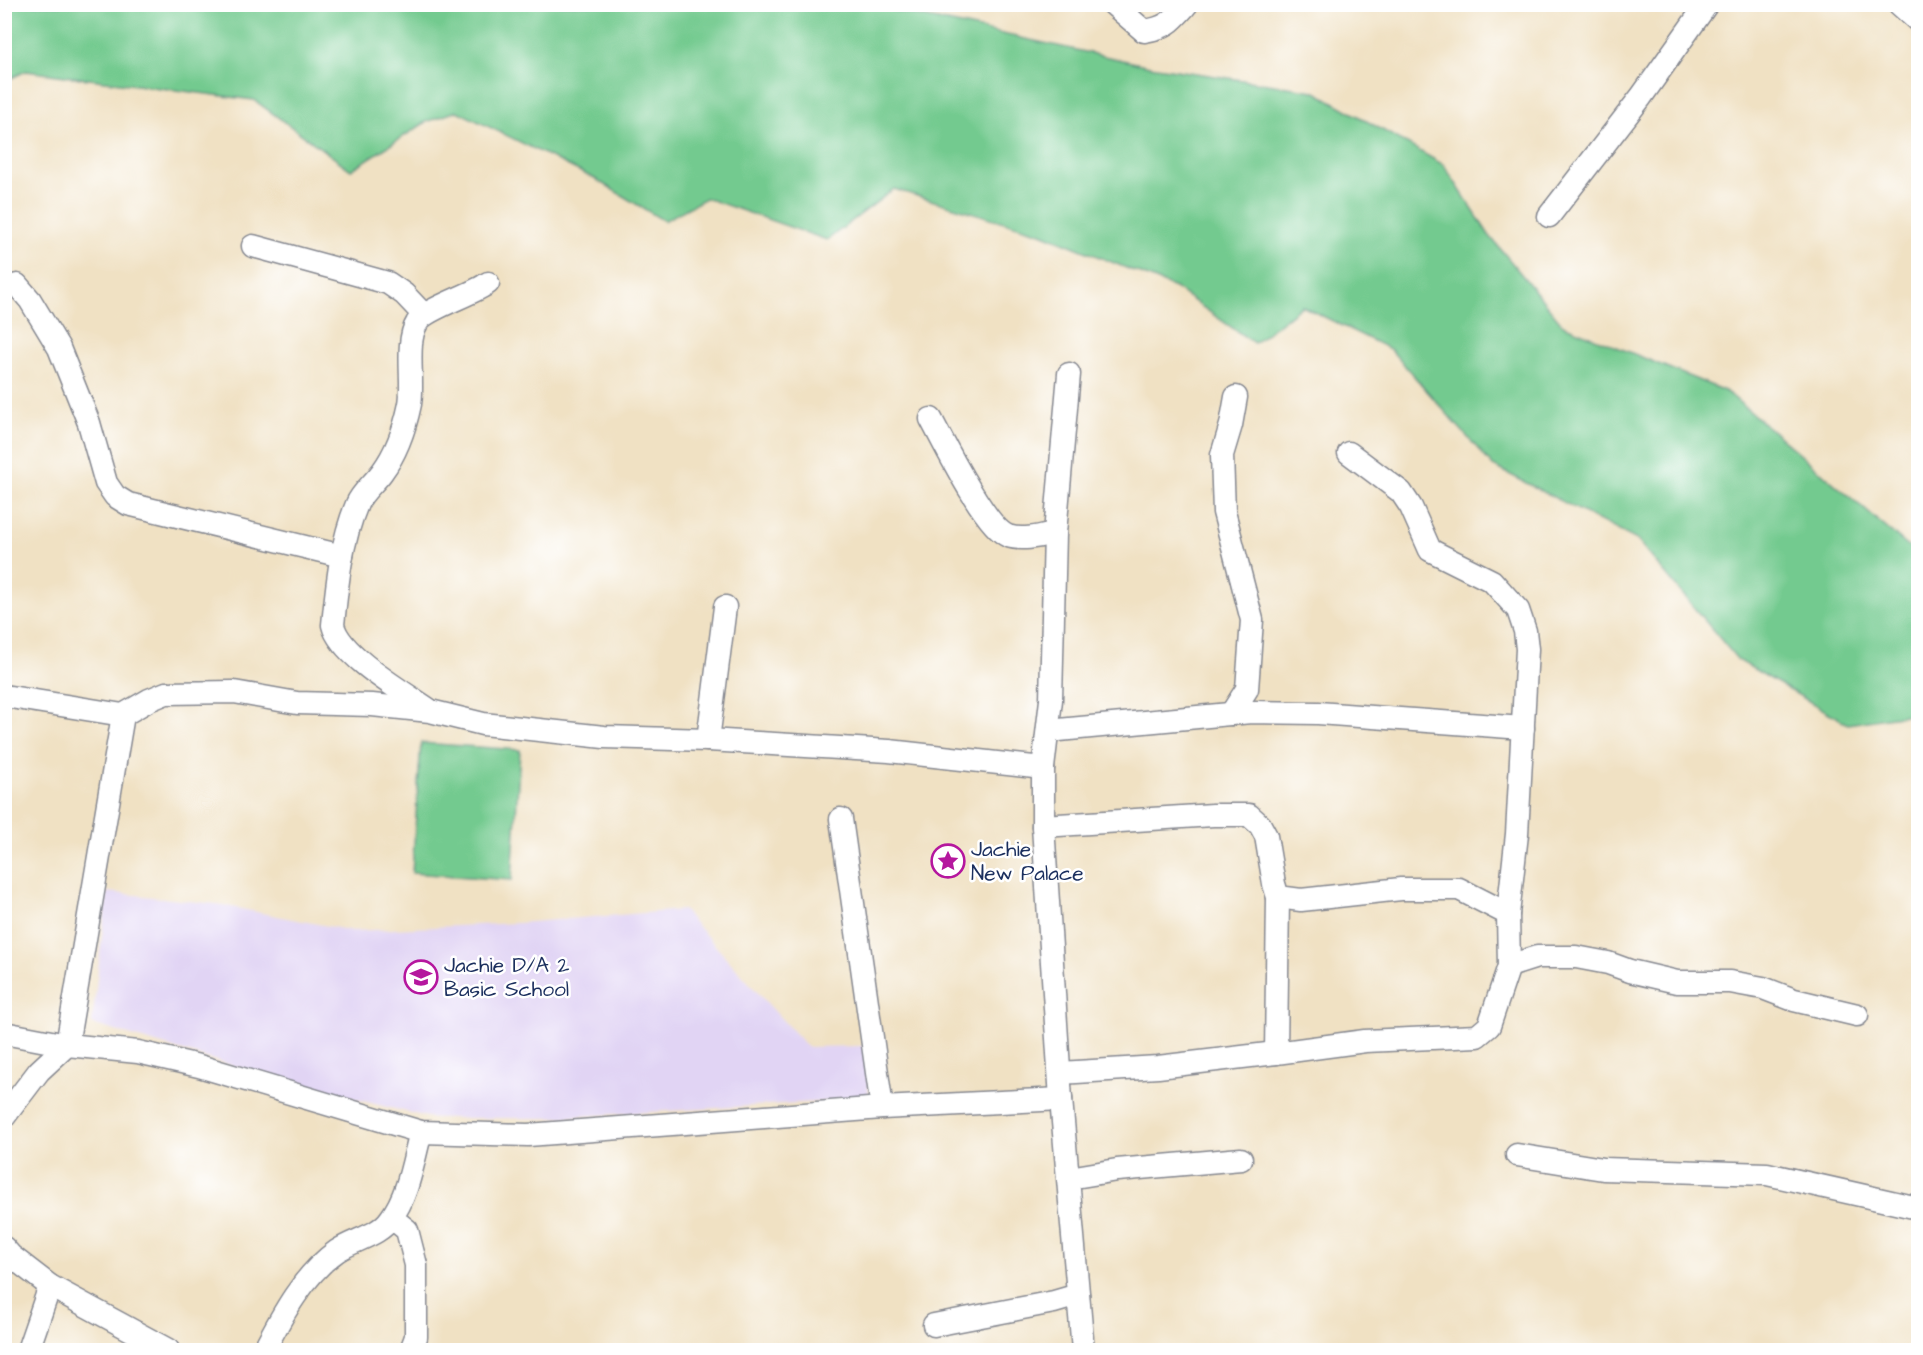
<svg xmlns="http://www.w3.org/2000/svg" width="1923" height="1355" viewBox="0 0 1923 1355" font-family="'Architects Daughter',sans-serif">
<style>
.built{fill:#e1d4f4}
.green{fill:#73ca8f;stroke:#477c76;stroke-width:1.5}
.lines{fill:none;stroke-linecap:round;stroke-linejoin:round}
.minor-casing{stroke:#868890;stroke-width:25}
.minor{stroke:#fff;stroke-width:22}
.labels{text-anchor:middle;stroke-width:5;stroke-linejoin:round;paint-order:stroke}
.poi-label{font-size:21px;fill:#1b2f5e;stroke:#fff;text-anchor:start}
</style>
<rect width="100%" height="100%" fill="#fff"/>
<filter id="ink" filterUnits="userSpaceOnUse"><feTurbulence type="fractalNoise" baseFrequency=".0167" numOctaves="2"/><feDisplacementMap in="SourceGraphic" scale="12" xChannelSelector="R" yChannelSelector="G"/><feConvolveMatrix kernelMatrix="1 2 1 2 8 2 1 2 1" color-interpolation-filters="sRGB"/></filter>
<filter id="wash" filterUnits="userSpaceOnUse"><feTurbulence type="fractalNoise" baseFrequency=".008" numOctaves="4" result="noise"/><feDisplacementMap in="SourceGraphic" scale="24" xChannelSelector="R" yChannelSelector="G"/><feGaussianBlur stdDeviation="1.35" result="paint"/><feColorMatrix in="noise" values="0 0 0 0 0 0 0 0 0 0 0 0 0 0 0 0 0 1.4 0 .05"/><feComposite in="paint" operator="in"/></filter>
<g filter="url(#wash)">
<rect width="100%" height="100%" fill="#f0e1c3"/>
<path class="built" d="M107 892 216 904 353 931 518 923 683 910 807 1047 866 1046 869 1099 549 1118H431L291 1083 92 1024Z"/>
<g class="green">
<path d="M4 5H869L1150 66 1314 91 1444 165 1489 235 1563 325 1727 392 1918 555V713L1848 724 1738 660 1637 540 1493 466 1390 349 1302 306 1254 343 1175 288 1041 233 894 189 827 240 706 198 664 221 595 179 457 111 426 122 351 170 254 100 26 71 5 81Z"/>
<path d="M421 743 520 750 512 880 412 873Z"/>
</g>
</g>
<g filter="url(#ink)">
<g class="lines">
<g class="minor-casing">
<g id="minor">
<path d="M1113 4 1144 31C1167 28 1172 21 1187 4"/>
<path d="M1899 4 1918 21"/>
<path d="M1549 216 1641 97 1707 4"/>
<path d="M253 246 388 283 404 294 424 315"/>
<path d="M17 285 30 300 59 348 89 423 106 483 115 496 128 504 342 556"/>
<path d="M1069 374 1055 533 1051 700 1043 768V826L1061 1099 1083 1350"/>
<path d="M931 419C944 443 985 527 1008 536 1022 541 1041 536 1055 533"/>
<path d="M4 696 123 715 149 700 166 693 234 692 297 703 372 705 430 711 483 724 604 737 708 740 889 751 1043 768"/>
<path d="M428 709C402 691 340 655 333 625 337 585 341 542 357 504 361 493 375 482 382 472 397 452 405 428 410 404 414 382 405 342 417 323 424 309 472 295 488 283"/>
<path d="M1231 714 1247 689 1252 620 1224 512 1222 455 1231 425 1236 397"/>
<path d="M1048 731 1251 712 1318 713 1523 728"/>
<path d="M708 740 725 607"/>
<path d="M841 819 882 1108"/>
<path d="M1043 826 1213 815H1249L1260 825 1266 836 1274 884 1278 897 1301 900 1401 889H1459L1508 914"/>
<path d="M1509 966 1537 957H1576L1608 963 1630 971 1677 982H1730L1763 988 1794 1000 1857 1015"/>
<path d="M4 1033 67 1045 138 1052 199 1066 421 1132 528 1135 882 1108 1061 1099"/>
<path d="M1276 1053 1278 897"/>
<path d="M1060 1073 1158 1067 1276 1053 1365 1041 1477 1036 1489 1026 1509 966 1508 914 1517 834 1527 649 1525 631 1518 610 1492 581 1430 550 1411 507 1401 492 1349 453"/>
<path d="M4 1117 39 1071 67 1045 123 715"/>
<path d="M1517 1155 1603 1169 1767 1174 1918 1208"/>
<path d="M1069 1178 1117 1170 1241 1159"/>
<path d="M392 1218 407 1230 416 1265V1337L411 1350"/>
<path d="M4 1248 11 1256 50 1286 168 1350"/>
<path d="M934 1325 1054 1302 1078 1295"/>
<path d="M28 1350 50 1286"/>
<path d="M264 1350C282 1315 304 1274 337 1251 355 1239 379 1236 391 1218 409 1194 413 1160 421 1132"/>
</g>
</g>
<use href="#minor" class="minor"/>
</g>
</g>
<defs>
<g id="sight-ring" transform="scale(1.725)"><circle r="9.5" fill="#fff" stroke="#b5179e" stroke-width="1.5"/><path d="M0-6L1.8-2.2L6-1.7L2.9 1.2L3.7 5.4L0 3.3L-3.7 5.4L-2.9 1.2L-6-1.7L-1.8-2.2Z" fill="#b5179e"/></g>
<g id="school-ring" transform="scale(1.725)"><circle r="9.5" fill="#fff" stroke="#b5179e" stroke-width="1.5"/><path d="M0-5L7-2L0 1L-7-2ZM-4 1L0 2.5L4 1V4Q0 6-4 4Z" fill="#b5179e"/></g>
</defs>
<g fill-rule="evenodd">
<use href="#sight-ring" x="948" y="861"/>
<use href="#school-ring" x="421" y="977"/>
</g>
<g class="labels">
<g class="poi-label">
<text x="971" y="856">Jachie<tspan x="971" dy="24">New Palace</tspan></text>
<text x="444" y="972">Jachie D/A 2<tspan x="444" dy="24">Basic School</tspan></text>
</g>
</g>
<rect width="1923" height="1355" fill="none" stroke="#fff" stroke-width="24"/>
</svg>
